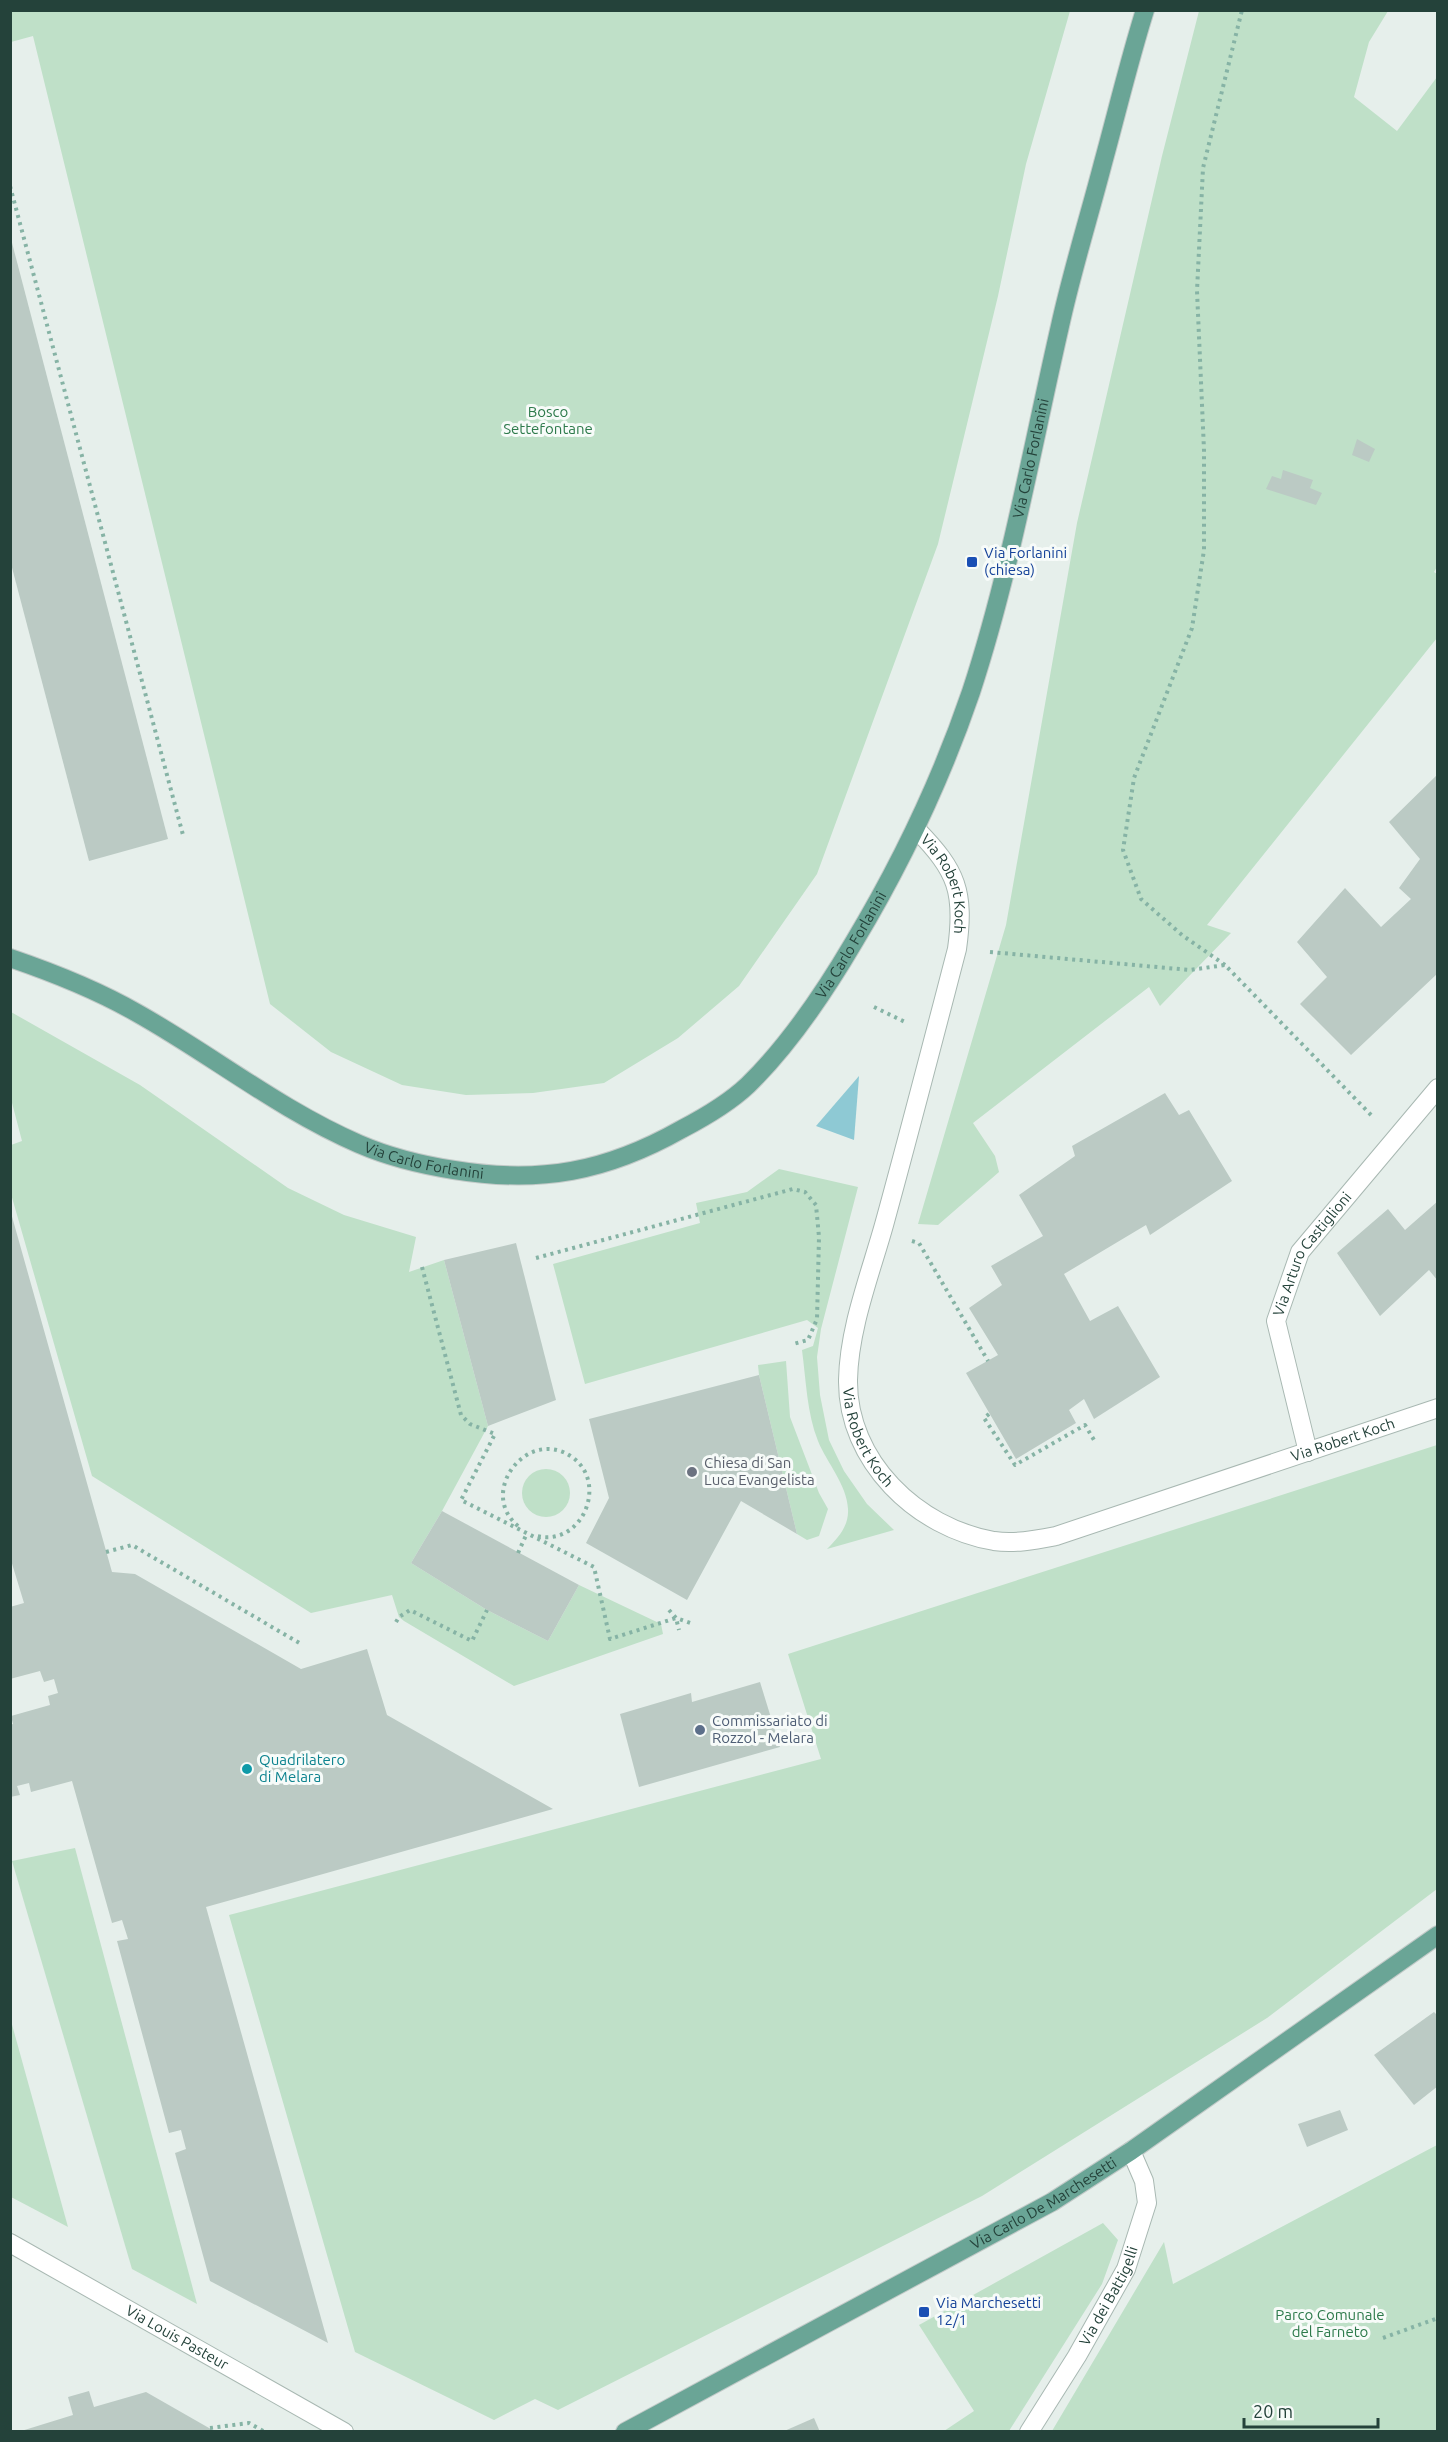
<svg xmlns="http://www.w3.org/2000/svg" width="1448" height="2442" viewBox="0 0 1448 2442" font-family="Ubuntu,sans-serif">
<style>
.green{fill:#bfe0c8}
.water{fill:#8ec9d4}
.building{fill:#bbcac4}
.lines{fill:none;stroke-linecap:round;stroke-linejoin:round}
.minor-casing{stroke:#a8b8b2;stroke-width:20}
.major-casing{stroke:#c2cac8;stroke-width:20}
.path{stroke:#86b3a5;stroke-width:4;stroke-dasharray:3 4.5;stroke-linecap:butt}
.minor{stroke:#fff;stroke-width:18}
.major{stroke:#6aa596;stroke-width:18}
.transit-dot{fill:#1a4fb4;stroke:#f7fbf9;stroke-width:2}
.worship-dot{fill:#6b7280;stroke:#f7fbf9;stroke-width:2}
.service-dot{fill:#5c6f8a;stroke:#f7fbf9;stroke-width:2}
.culture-dot{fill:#0f9aa8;stroke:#f7fbf9;stroke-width:2}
.labels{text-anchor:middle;stroke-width:6;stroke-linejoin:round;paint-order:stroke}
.park-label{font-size:15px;fill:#2d7a4b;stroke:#f7fbf9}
.street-label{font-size:15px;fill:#24423a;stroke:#f7fbf9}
.transit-label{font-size:15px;fill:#164399;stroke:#f7fbf9;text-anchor:start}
.worship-label{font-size:15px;fill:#5b616d;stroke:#f7fbf9;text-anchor:start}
.service-label{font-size:15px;fill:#4e5e75;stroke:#f7fbf9;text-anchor:start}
.culture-label{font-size:15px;fill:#0d838f;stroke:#f7fbf9;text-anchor:start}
</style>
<rect width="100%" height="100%" fill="#e6efeb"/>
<g class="green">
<path d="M11 10 1070 11 1026 164 998 296 938 544 817 874 739 986 678 1038 604 1083 533 1093 466 1095 402 1085 331 1052 270 1004 33 36 11 42Z"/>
<path d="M1199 11H1388L1369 42 1354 97 1397 131 1437 77 1438 565 1434 572 1437 574V638L1207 925 1231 933 1160 1006 1149 987 973 1123 995 1156 999 1172 938 1225 918 1224 1006 925 1077 523 1162 156Z"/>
<path d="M11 1012 140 1085 288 1188 344 1215 416 1237 409 1272 444 1260 488 1426 442 1511 411 1563 487 1610 548 1641 579 1585 661 1624 663 1634 514 1686 404 1621 399 1617 392 1595 311 1613 92 1476 11 1194V1145L22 1141 11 1099Z"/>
<path d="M779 1169 858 1187 821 1329 817 1357 820 1395 829 1440 844 1471 867 1504 894 1530 827 1549C838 1538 849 1526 848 1509 847 1485 827 1463 818 1441 807 1414 806 1380 802 1350L813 1346 818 1328 807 1320 585 1384 553 1264 700 1223 696 1203 747 1192Z"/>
<path d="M786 1361 790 1417 819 1493 828 1509 819 1536 807 1540 797 1534 759 1375 758 1365Z"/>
<path d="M1437 1445V1889L1267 2018 982 2196 558 2410 535 2399 494 2420 355 2352 229 1915 821 1759 788 1654Z"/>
<circle cx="546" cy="1493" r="24"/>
<path d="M75 1848 197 2304 132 2269 12 1861Z"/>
<path d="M11 2021 68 2227 11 2197Z"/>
<path d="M1437 2145V2431H1052L1164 2242 1173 2284Z"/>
<path d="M1103 2223 1118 2240 1102 2284 1009 2431H944L974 2411 919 2325Z"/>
</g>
<path class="water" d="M859 1076 854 1140 816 1126Z"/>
<g class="building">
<path d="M11 239 168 839 89 861 10 560Z"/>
<path d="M1357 439 1375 449 1369 462 1352 455Z"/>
<path d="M1283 470 1313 480 1310 488 1322 493 1316 505 1266 489 1272 476 1281 479Z"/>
<path d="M1438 774V973L1351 1055 1300 1004 1327 977 1297 942 1345 888 1381 927 1411 899 1399 888 1420 859 1389 822Z"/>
<path d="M1165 1093 1179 1115 1189 1110 1232 1181 1150 1235 1146 1225 1064 1274 1090 1321 1118 1306 1160 1377 1094 1419 1084 1399 1069 1410 1076 1423 1016 1459 966 1373 998 1355 969 1308 1002 1285 991 1266 1043 1236 1019 1195 1075 1156 1072 1146Z"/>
<path d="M1438 1201V1281L1429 1270 1380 1316 1337 1253 1388 1209 1405 1230Z"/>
<path d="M11 1213 112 1572 135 1574 301 1669 367 1649 387 1715 553 1809 206 1907 328 2343 210 2281 175 2153 186 2149 181 2130 169 2133 117 1941 128 1939 122 1920 112 1923 72 1781 31 1792 29 1783 17 1786 20 1795 10 1797V1725L13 1724 11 1716 50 1705 48 1696 58 1693 54 1679 44 1682 40 1671 10 1679V1607L24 1603 10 1557Z"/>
<path d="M516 1243 556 1400 488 1426 444 1260Z"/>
<path d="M759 1375 797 1534 741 1501 687 1600 586 1543 609 1498 589 1419Z"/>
<path d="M442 1511 579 1585 548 1641 487 1610 411 1563Z"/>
<path d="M760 1682 780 1747 639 1787 620 1714 691 1693 692 1702Z"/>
<path d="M1434 2012 1438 2016V2086L1414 2105 1374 2055Z"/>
<path d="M1340 2110 1348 2130 1307 2147 1298 2124Z"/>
<path d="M89 2391 94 2407 146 2392 216 2432H18L73 2415 68 2397Z"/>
<path d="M814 2418 820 2432H782Z"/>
</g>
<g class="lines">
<g class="minor-casing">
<g id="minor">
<path id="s1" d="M917 830C957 871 965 892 957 949 933 1041 909 1134 884 1225 870 1275 849 1328 848 1380 847 1461 917 1528 994 1541 1015 1544 1035 1540 1056 1536L1438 1408"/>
<path id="s2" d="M1308 1452 1276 1321 1300 1252 1438 1088"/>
<path id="s3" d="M10 2243 344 2432"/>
<path id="s4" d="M1029 2432 1077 2356 1126 2269 1147 2203 1144 2181 1131 2151"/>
</g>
</g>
<g class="major-casing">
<g id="major">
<path id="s5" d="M10 958C54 973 97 990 137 1013 212 1055 280 1110 359 1144 389 1157 422 1165 454 1170 540 1184 606 1172 682 1129 705 1117 729 1103 748 1085 790 1044 824 993 854 942 902 862 941 780 971 692 1010 573 1032 448 1060 326 1072 271 1089 217 1103 163 1117 112 1129 61 1145 10"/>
<path id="s6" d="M625 2432 1052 2202 1131 2151 1438 1935"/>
</g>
</g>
<g class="path">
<path d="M10 186 183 835"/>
<path d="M990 952 1190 970 1225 965 1373 1117"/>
<path d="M1225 965 1182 935 1141 899 1123 850 1134 778 1192 628 1204 550V450L1197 291 1203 168 1242 10"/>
<path d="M874 1007 905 1022"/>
<path d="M912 1241 919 1243 988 1361"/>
<path d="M536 1258 793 1189 805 1192 816 1205 819 1237 817 1319 808 1340 793 1344"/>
<path d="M422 1267 461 1415 470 1424 495 1434 461 1500 594 1567 610 1639 676 1618 679 1630"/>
<path d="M989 1414 984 1418 1015 1465 1085 1425 1094 1440"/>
<path d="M518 1526C477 1492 528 1426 572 1457 609 1483 582 1547 537 1536"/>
<path d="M106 1552 132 1545 301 1644"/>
<path d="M518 1553 527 1533"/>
<path d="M669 1610 676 1618 693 1624"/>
<path d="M396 1622 399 1617 410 1610 472 1641 487 1610"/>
<path d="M1383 2338 1438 2318"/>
<path d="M210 2428 249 2423 265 2432"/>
</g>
<use href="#minor" class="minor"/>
<use href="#major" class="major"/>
</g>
<g class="transit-dot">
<rect x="966" y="556" width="12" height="12" rx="3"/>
<rect x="918" y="2306" width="12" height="12" rx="3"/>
</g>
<circle class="worship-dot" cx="692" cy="1472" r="6"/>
<circle class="service-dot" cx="700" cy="1730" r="6"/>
<circle class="culture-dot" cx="247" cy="1769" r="6"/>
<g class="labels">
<g class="park-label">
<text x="548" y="417">Bosco<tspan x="548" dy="17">Settefontane</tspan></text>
<text x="1330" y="2320">Parco Comunale<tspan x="1330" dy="17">del Farneto</tspan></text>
</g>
<g class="street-label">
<text dy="5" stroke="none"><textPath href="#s5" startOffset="1508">Via Carlo Forlanini</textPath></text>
<text dy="5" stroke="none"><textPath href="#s1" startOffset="63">Via Robert Koch</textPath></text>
<text dy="5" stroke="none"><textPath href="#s5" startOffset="986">Via Carlo Forlanini</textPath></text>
<text dy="5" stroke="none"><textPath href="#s5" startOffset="464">Via Carlo Forlanini</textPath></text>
<text dy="5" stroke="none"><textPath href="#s2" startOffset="212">Via Arturo Castiglioni</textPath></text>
<text dy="5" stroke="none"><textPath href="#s1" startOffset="639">Via Robert Koch</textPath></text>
<text dy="5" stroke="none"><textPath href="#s1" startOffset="1178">Via Robert Koch</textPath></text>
<text dy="5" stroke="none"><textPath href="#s6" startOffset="477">Via Carlo De Marchesetti</textPath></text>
<text dy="5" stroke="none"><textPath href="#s4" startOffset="158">Via dei Battigelli</textPath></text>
<text dy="5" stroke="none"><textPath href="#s3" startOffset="192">Via Louis Pasteur</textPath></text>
</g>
<g class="transit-label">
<text x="984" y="558">Via Forlanini<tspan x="984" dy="17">(chiesa)</tspan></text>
<text x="936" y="2308">Via Marchesetti<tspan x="936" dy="17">12/1</tspan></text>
</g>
<g class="worship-label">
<text x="704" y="1468">Chiesa di San<tspan x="704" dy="17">Luca Evangelista</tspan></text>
</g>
<g class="service-label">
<text x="712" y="1726">Commissariato di<tspan x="712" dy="17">Rozzol - Melara</tspan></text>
</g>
<g class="culture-label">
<text x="259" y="1765">Quadrilatero<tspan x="259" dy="17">di Melara</tspan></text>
</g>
</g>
<rect width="1448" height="2442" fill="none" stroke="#24423a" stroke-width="24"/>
<path d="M1244 2418v9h134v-9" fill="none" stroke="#24423a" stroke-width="3"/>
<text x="1253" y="2418" font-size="18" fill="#24423a" stroke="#f7fbf9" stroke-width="4.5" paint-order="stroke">20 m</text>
</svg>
